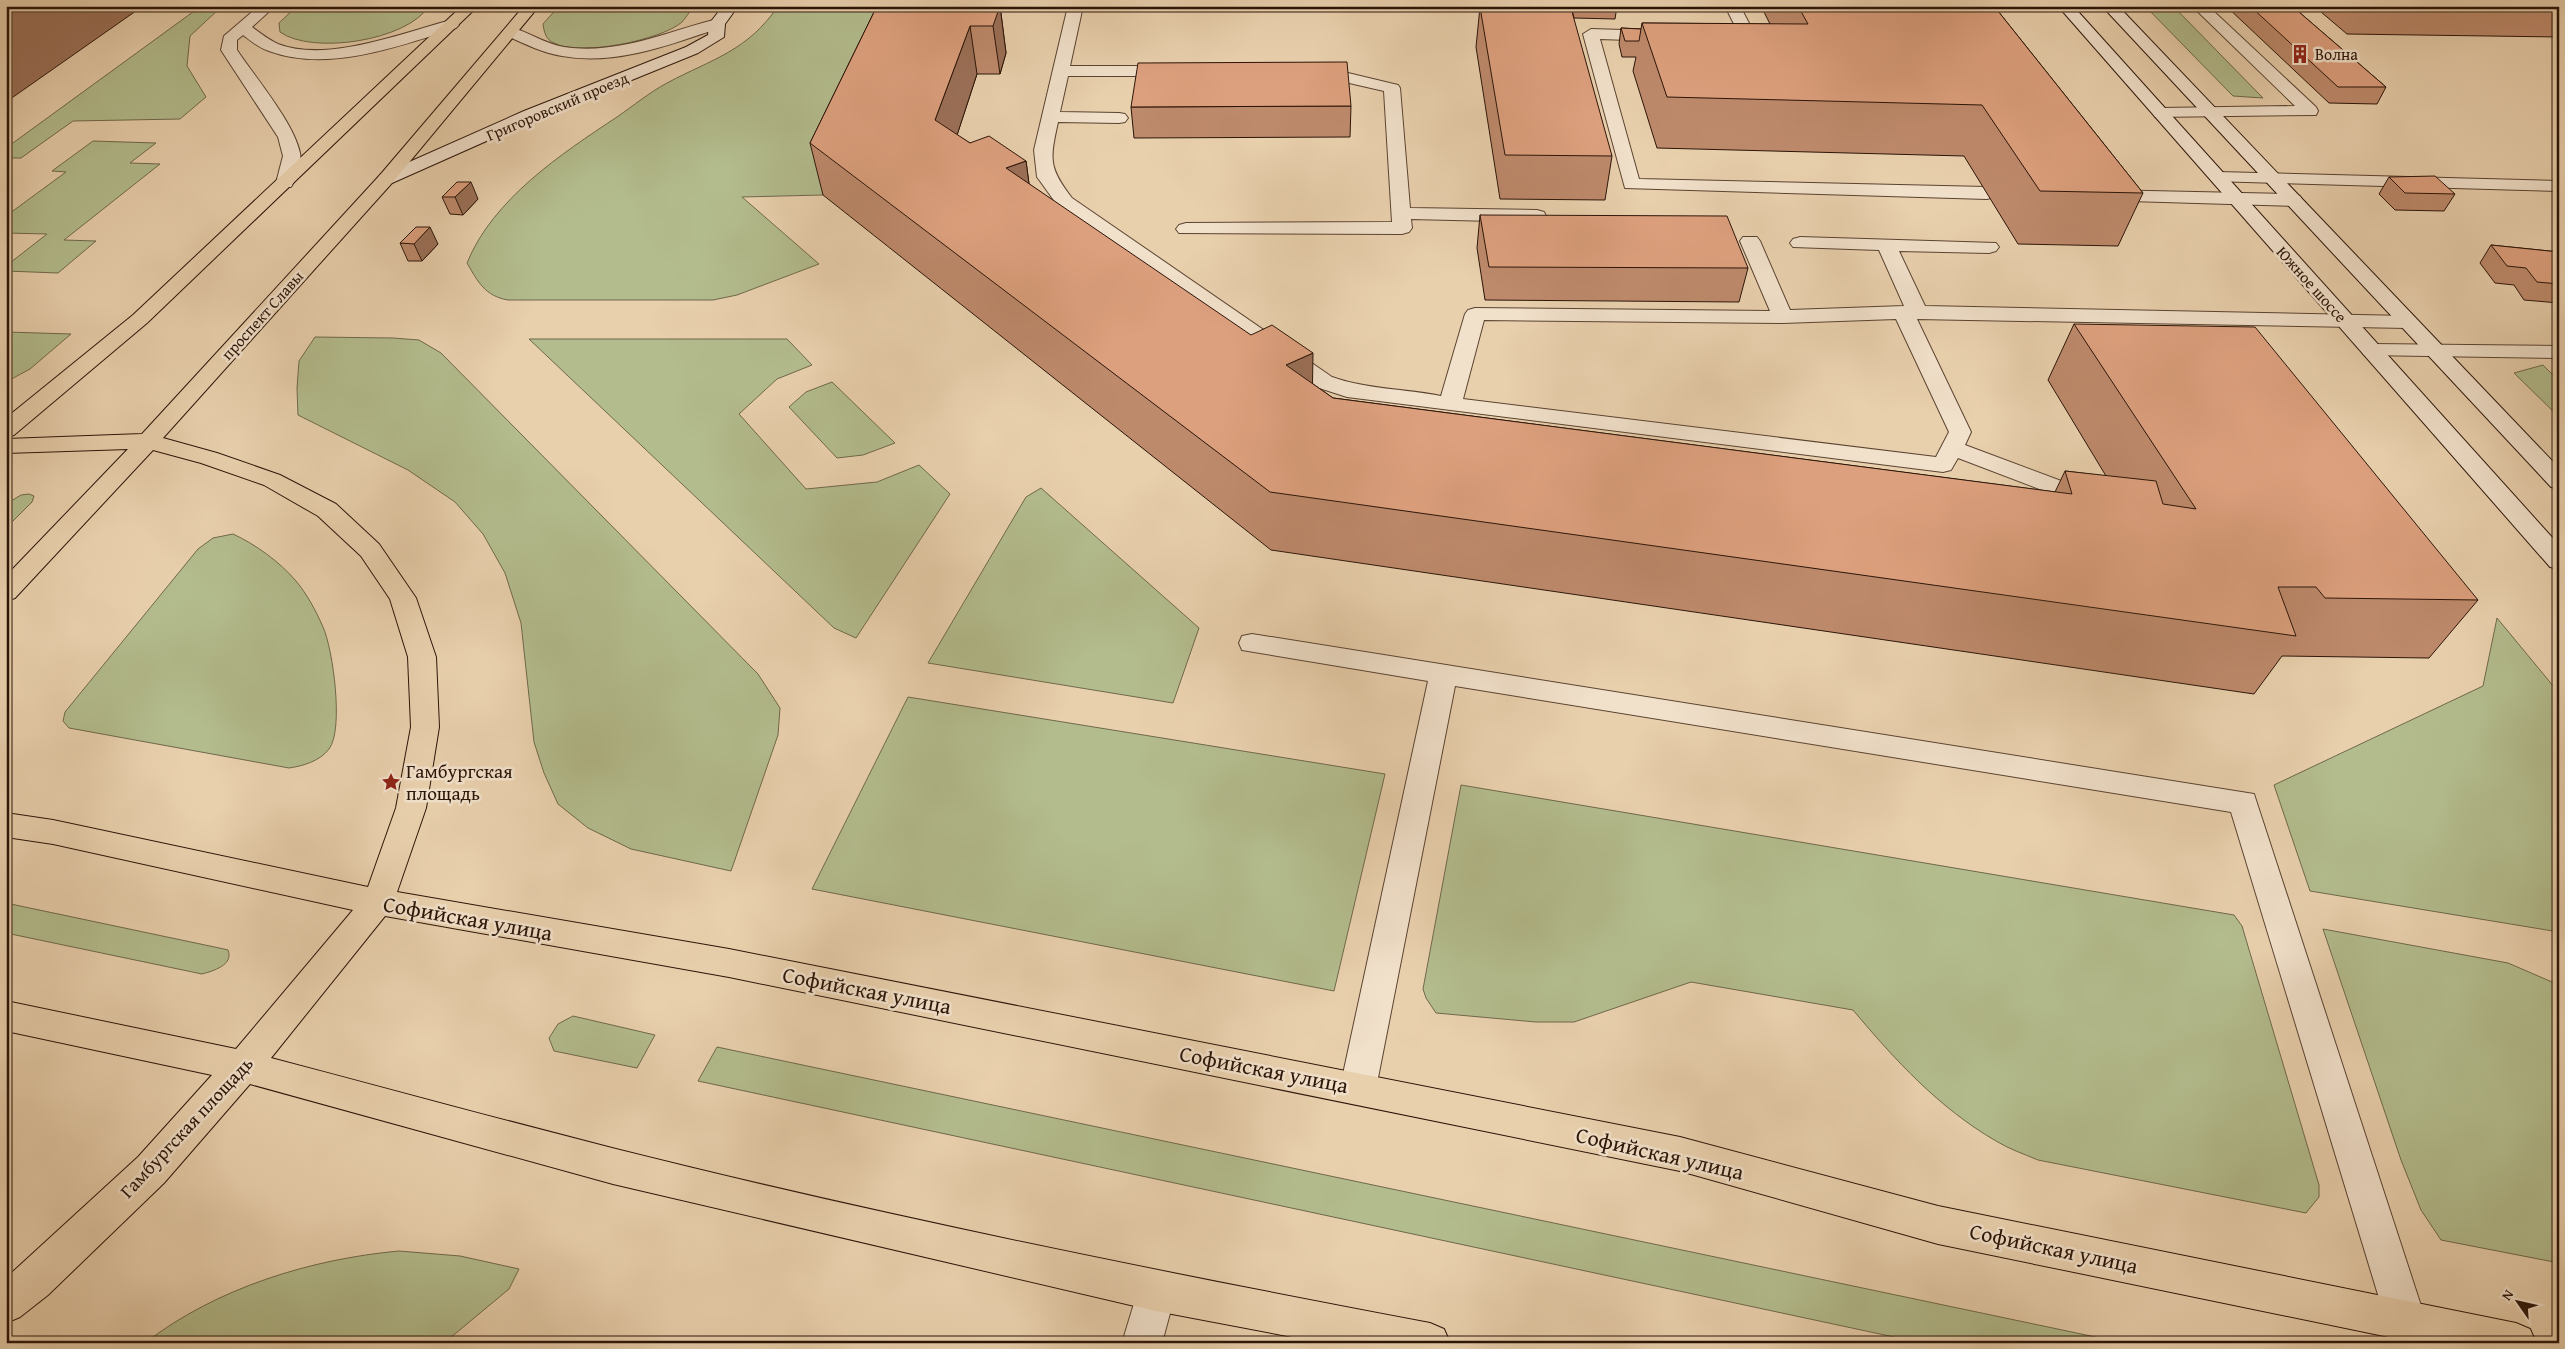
<svg xmlns="http://www.w3.org/2000/svg" width="2565" height="1349" viewBox="0 0 2565 1349" font-family="'Gentium Book Plus',serif">
<style>
.green{fill:#b3bc8d;stroke:#6f684a}
.lines{fill:none;stroke-linecap:round;stroke-linejoin:round}
.lane-casing{stroke:#5a4331;stroke-width:2}
.street-casing{stroke:#5a4331;stroke-width:2}
.secondary-casing{stroke:#2b1408;stroke-width:2}
.primary-casing{stroke:#2b1408;stroke-width:2}
.lane{fill:#f1e0ca;fill-rule:evenodd}
.street{fill:#f1e0ca;fill-rule:evenodd}
.secondary{fill:#f1e0ca;fill-rule:evenodd}
.primary{fill:#e9d0ad;fill-rule:evenodd}
.wall{fill:#be8a6c;stroke:#2b1408}
.shaded-wall{fill:#9b7058;stroke:#2b1408}
.building{fill:#dda07e;stroke:#2b1408}
.labels{text-anchor:middle;stroke-width:5;stroke-linejoin:round;paint-order:stroke}
.far-poi-label{font-size:16px;fill:#2b1408;stroke:#f1e0ca;text-anchor:start}
.far-street-label{font-size:16px;fill:#2b1408;stroke:#f1e0ca}
.poi-label{font-size:19px;fill:#2b1408;stroke:#f1e0ca;text-anchor:start}
.street-label{font-size:19px;fill:#2b1408;stroke:#f1e0ca}
.near-street-label{font-size:22px;fill:#2b1408;stroke:#f1e0ca}
</style>
<rect width="100%" height="100%" fill="#e9d0ad"/>
<filter id="stains"><feTurbulence type="fractalNoise" baseFrequency=".004" numOctaves="4"/><feColorMatrix values="0 0 0 0 .2 0 0 0 0 .09 0 0 0 0 .02 0 0 0 .5 -.17"/></filter>
<radialGradient id="worn" r=".72"><stop offset=".6" stop-color="#630" stop-opacity="0"/><stop offset="1" stop-color="#630" stop-opacity=".3"/></radialGradient>
<g class="green">
<path d="M297 6H429C407 41 312 55 280 32L279 23Z"/>
<path d="M559 6H693C690 11 686 18 682 22 662 40 578 57 554 43 546 40 544 32 543 24Z"/>
<path d="M778 6H908L823 195 742 197 819 264 737 295 713 300H508C485 296 478 282 467 263 493 199 561 154 617 117 633 106 650 92 667 83 712 59 748 51 778 6Z"/>
<path d="M2145 6H2173L2263 98 2233 96Z"/>
<path d="M197 9H219L190 36 187 66 206 97 180 119 73 121 21 158H6V148Z"/>
<path d="M93 141 156 143 130 163 160 164 64 240 96 241 58 273 6 271V266L47 234 6 233V216L66 172 52 171Z"/>
<path d="M6 332 71 334 30 369 6 382Z"/>
<path d="M315 337 393 338 419 340 441 353 758 674 780 708 778 735 731 871 631 849 588 828 558 804 544 773 534 742 521 623 505 573 483 534 455 502 408 470 298 415 297 388 299 361Z"/>
<path d="M529 339H787L812 365 777 379 739 414 806 489 877 482 919 465 950 494 856 638 834 628Z"/>
<path d="M2543 365 2559 381V417L2514 373Z"/>
<path d="M832 382 895 443 863 455 837 458 789 407 806 392Z"/>
<path d="M1041 488 1199 628 1173 703 928 663 1026 497Z"/>
<path d="M29 494 34 496 32 502 6 528V504L21 495Z"/>
<path d="M233 534C255 544 280 562 296 581 307 594 316 611 323 627 333 649 344 730 329 749 320 761 303 766 289 768L69 728 63 721 65 712 198 549 213 538Z"/>
<path d="M2497 618 2559 693V932L2310 891 2274 785 2483 686Z"/>
<path d="M908 697 1385 774 1334 991 812 889Z"/>
<path d="M1461 785 2234 915 2242 926 2319 1185V1197L2306 1213 2038 1160C2024 1154 2009 1149 1996 1141 1939 1108 1895 1060 1853 1010L1691 982 1574 1022H1536L1436 1013 1426 998 1423 989Z"/>
<path d="M6 903 224 949 228 950C234 965 213 971 202 974L6 933Z"/>
<path d="M2323 929 2508 963 2559 985V1263L2441 1240 2421 1210 2401 1160Z"/>
<path d="M573 1016 655 1035 637 1068 554 1051 549 1038 558 1024Z"/>
<path d="M717 1047 2124 1343H1922L698 1081Z"/>
<path d="M399 1251 460 1256 519 1269 509 1289 444 1343H145C216 1288 311 1259 399 1251Z"/>
</g>
<g class="lines">
<g class="lane-casing">
<g id="lane">
<path d="M1068 6H1083L1070 66H1174L1182 71 1174 76H1068L1060 112 1119 113 1125 114 1128 118 1125 122 1119 123 1058 122C1050 159 1048 167 1072 198L1332 377C1365 389 1406 389 1441 396L1465 314 1468 310 1475 308 1770 311 1740 241 1743 237H1757L1760 241 1790 310 1904 306 1879 250 1793 247 1790 243 1793 239 1800 237 1996 243 1999 247 1996 251 1989 253 1899 251 1925 306 2407 316 2414 318 2417 322 2414 326 2407 328 1917 319 1971 432 1965 445 2080 488 2083 493 2080 498 2071 501 1958 458 1951 470 1943 472 1347 397 1316 387 1058 206 1040 181 1037 177 1034 150ZM1896 319 1949 432 1936 457 1463 399 1484 320 1783 323Z"/>
<path d="M1725 6H1740L1751 27C1742 39 1721 44 1707 40L1704 37 1707 34 1730 30 1735 26Z"/>
<path d="M2192 6H2208L2316 107 2318 111 2316 115 2155 117 2153 113 2155 109 2161 108 2295 106Z"/>
<path d="M1591 29 1657 31 1665 36 1657 41 1600 39 1639 179 1987 187 1994 189 1996 193 1994 197 1987 199 1625 188 1583 34Z"/>
<path d="M1312 67H1323L1398 85 1400 88 1410 208 1537 210 1544 212 1546 216 1544 220 1537 222 1411 219 1412 228 1409 232 1402 234 1179 233 1176 229 1179 225 1186 223 1392 222 1384 91 1323 77 1306 75 1304 72 1306 69Z"/>
<path d="M2218 172 2559 181V191L2212 181 2209 177 2212 173Z"/>
<path d="M2103 190 2293 194 2300 196 2302 200 2300 204 2293 206 2096 200 2094 196 2096 192Z"/>
<path d="M2372 344 2559 346V358L2364 355 2361 350 2364 345Z"/>
<path d="M1252 634 2254 794 2426 1321 2420 1335 2406 1341 2392 1335 2386 1321 2231 812 1455 686 1376 1088 1370 1100 1358 1104 1346 1100 1340 1088 1428 681 1242 650 1239 643 1242 636Z"/>
<path d="M1156 1271 1170 1277 1176 1291 1162 1343H1122L1142 1277Z"/>
</g>
</g>
<g class="street-casing">
<g id="street">
<path d="M259 6H275L252 27C260 33 269 40 278 44 327 63 402 33 451 20L459 25 456 28C400 46 328 73 269 51 259 48 251 41 243 35L237 40V50C255 77 294 123 300 153 302 162 296 180 291 187H279L276 183 283 156 278 137 221 50 224 36Z"/>
<path d="M717 19 722 21 725 24 722 27C672 44 616 66 562 56 542 53 523 43 505 35L502 32 510 27C529 32 545 44 564 47 618 55 666 32 717 19Z"/>
</g>
</g>
<g class="secondary-casing">
<g id="secondary">
<path d="M723 6H738L725 24 724 37 698 53 536 119 392 183H380L377 179 380 175 524 111 686 47 708 35 709 24Z"/>
<path d="M2058 6H2073L2559 545V569L2550 567Z"/>
<path d="M2102 6H2118L2559 468V489L2551 487Z"/>
</g>
</g>
<g class="primary-casing">
<g id="primary">
<path d="M462 6H478L147 323 14 435 6 437V418L133 315Z"/>
<path d="M524 6H539L392 183 163 438 217 453 280 475 336 504 379 544 416 598 436 657 439 727 426 808 397 892 729 949 1680 1137 1938 1206 2516 1323 2530 1329 2536 1343H2418L1938 1244 1680 1171 729 977 385 916 271 1058C385 1088 498 1119 612 1148 882 1216 1156 1271 1430 1323L1444 1329 1450 1343H1324L1156 1311 613 1184 250 1084 164 1183 48 1295 20 1317 6 1323V1278L138 1157 212 1075 6 1031V1001L236 1049 353 910 53 844 6 837V813L53 820 368 887 396 808 411 727 408 657 390 599 361 556 318 516 264 485 201 463 153 450 15 598 6 601V576L128 449 6 453V439L142 434 380 175Z"/>
</g>
</g>
<use href="#lane" class="lane"/>
<use href="#street" class="street"/>
<use href="#secondary" class="secondary"/>
<use href="#primary" class="primary"/>
</g>
<g class="wall">
<path d="M877 6H1000L1006 53 1000 74H977L957 135 970 143 1026 161 1029 184 1333 398 2055 492 2065 471 2106 476 2048 380 2074 324 2478 600 2429 658 2282 656 2254 694 1271 550 823 195 810 143Z"/>
<path d="M1571 6H1617L1615 19 1574 18Z"/>
<path d="M1761 6H1994L2143 193 2118 246 2018 244 1964 156 1657 148 1633 71 1636 57H1622L1619 44 1621 28 1641 29 1642 23 1770 24Z"/>
<path d="M2226 6H2292L2386 87 2377 104 2329 103Z"/>
<path d="M2314 6H2559V37L2347 34Z"/>
<path d="M1480 7 1612 156 1605 200 1500 199 1476 47Z"/>
<path d="M1351 106 1350 137 1134 138 1131 107Z"/>
<path d="M2389 177 2455 194 2444 211 2395 210 2379 194Z"/>
<path d="M457 182 478 199 463 215 450 214 442 197Z"/>
<path d="M1480 215 1748 268 1739 302 1485 300 1477 248Z"/>
<path d="M400 243 438 244 422 261H408Z"/>
<path d="M2491 245 2559 252V303L2524 300 2514 285 2495 283 2480 263Z"/>
</g>
<g class="shaded-wall">
<path d="M20 6H143L6 102V15Z"/>
<path d="M977 6H1000L1006 53 1000 74 993 26Z"/>
<path d="M970 26 977 74 945 172 935 120Z"/>
<path d="M1026 161 1033 214 1006 168Z"/>
<path d="M471 182 478 199 463 215 455 197Z"/>
<path d="M430 227 438 244 422 261 414 244Z"/>
<path d="M1313 353 1312 410 1286 365Z"/>
</g>
<g class="building">
<path d="M6 6H20L6 15Z"/>
<path d="M877 6H1000L993 26H970L935 120 970 143 989 136 1026 161 1006 168 1251 335 1272 325 1313 353 1286 365 1333 398 2072 494 2065 471 2156 481 2163 504 2196 509 2074 324 2255 327 2478 600 2325 598 2316 587H2278L2296 636 1270 492 810 143Z"/>
<path d="M1798 6H1994L2143 193 2040 191 1982 105 1667 97 1642 23 1808 24Z"/>
<path d="M2250 6H2292L2386 87H2338Z"/>
<path d="M1480 7 1571 8 1612 156 1505 155Z"/>
<path d="M1621 28 1641 29 1639 41H1625Z"/>
<path d="M1347 62 1351 106 1131 107 1138 63Z"/>
<path d="M2435 176 2455 194 2405 193 2389 177Z"/>
<path d="M457 182H471L455 197H442Z"/>
<path d="M1480 215 1727 216 1748 268 1489 267Z"/>
<path d="M416 227H430L414 244 400 243Z"/>
<path d="M2491 245 2559 252V284L2537 282 2526 268 2507 266Z"/>
</g>
<defs>
<g id="building-bare" transform="scale(1.5)"><path d="M-4-6H4V6H1V3H-1V6H-4ZM-2.5-4.3h1.7v1.8h-1.7ZM.8-4.3h1.7v1.8H.8ZM-2.5-1h1.7V.8h-1.7ZM.8-1h1.7V.8H.8Z" fill="#8f2418" stroke="#f1e0ca" stroke-width="2.5" paint-order="stroke"/></g>
<g id="sight-bare" transform="scale(1.5)"><path d="M0-6L1.8-2.2L6-1.7L2.9 1.2L3.7 5.4L0 3.3L-3.7 5.4L-2.9 1.2L-6-1.7L-1.8-2.2Z" fill="#8f2418" stroke="#f1e0ca" stroke-width="2.5" paint-order="stroke"/></g>
</defs>
<g fill-rule="evenodd">
<use href="#building-bare" x="2300" y="54"/>
<use href="#sight-bare" x="391" y="782"/>
</g>
<g class="labels">
<g class="far-poi-label">
<text x="2315" y="60">Волна</text>
</g>
<g class="far-street-label">
<text transform="translate(557 106) rotate(-23)" y="6">Григоровский проезд</text>
<text transform="translate(2312 284) rotate(48)" y="6">Южное шоссе</text>
<text transform="translate(262 315) rotate(-48)" y="6">проспект Славы</text>
</g>
<g class="poi-label">
<text x="406" y="778">Гамбургская<tspan x="406" dy="22">площадь</tspan></text>
</g>
<g class="street-label">
<text transform="translate(186 1127) rotate(-47)" y="7">Гамбургская площадь</text>
</g>
<g class="near-street-label">
<text transform="translate(468 918) rotate(10)" y="8">Софийская улица</text>
<text transform="translate(867 990) rotate(11)" y="8">Софийская улица</text>
<text transform="translate(1264 1069) rotate(11)" y="8">Софийская улица</text>
<text transform="translate(1660 1153) rotate(13)" y="8">Софийская улица</text>
<text transform="translate(2054 1248) rotate(12)" y="8">Софийская улица</text>
</g>
</g>
<rect width="2565" height="1349" fill="none" stroke="#e9d0ad" stroke-width="25"/>
<rect x="8" y="8" width="2550" height="1334" fill="none" stroke="#2b1408" stroke-width="2.5"/>
<rect x="12" y="12" width="2540" height="1324" fill="none" stroke="#2b1408"/>
<g transform="translate(2518 1302) rotate(304)" stroke="#f1e0ca" stroke-width="4" paint-order="stroke">
<path d="M0-4L9 19L0 12L-9 19Z" fill="#2b1408"/>
<text y="-8" font-size="14" font-weight="bold" text-anchor="middle" fill="#2b1408">N</text>
</g>
<rect width="100%" height="100%" filter="url(#stains)"/>
<rect width="100%" height="100%" fill="url(#worn)"/>
</svg>
